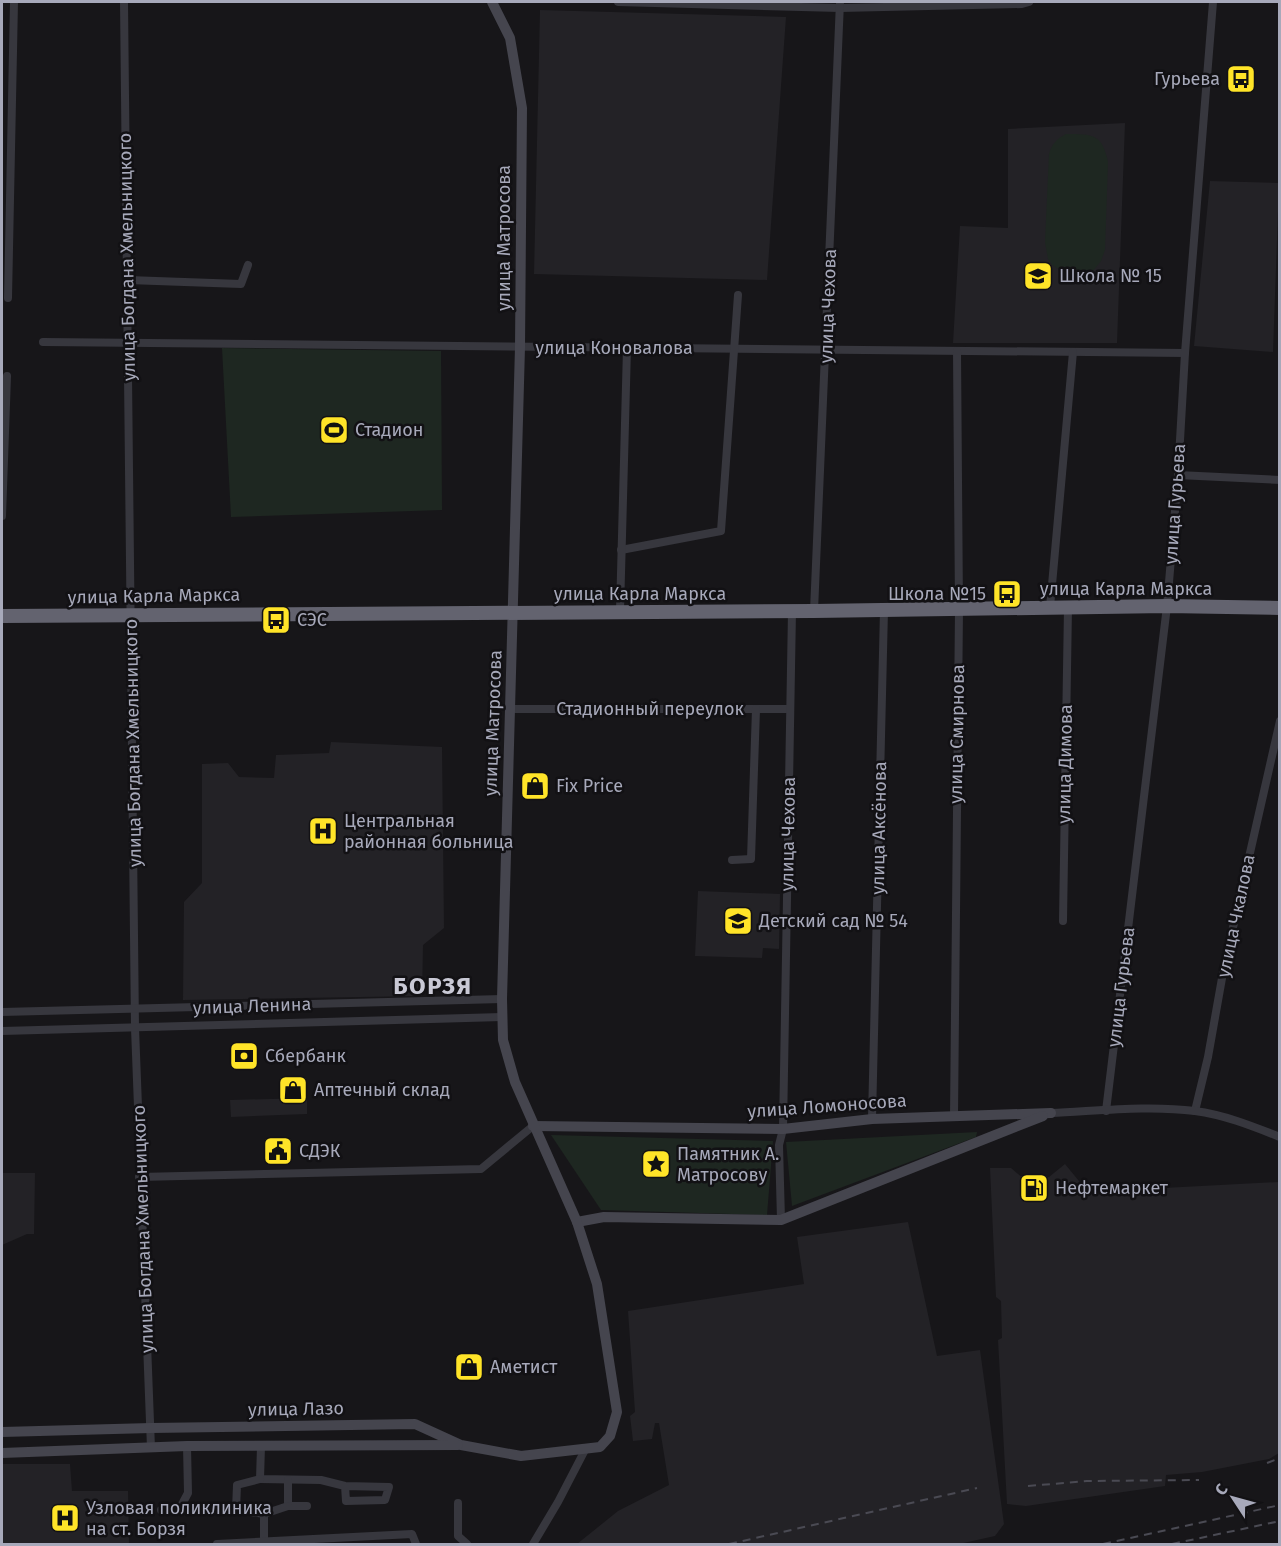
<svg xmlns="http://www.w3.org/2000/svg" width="1281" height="1546" viewBox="0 0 1281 1546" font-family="'Fira Sans',sans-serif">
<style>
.built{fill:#232226}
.green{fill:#1e2721}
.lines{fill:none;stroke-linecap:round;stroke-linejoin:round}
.street{stroke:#37373e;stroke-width:8}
.secondary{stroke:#45454e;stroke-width:10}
.highway{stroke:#63636f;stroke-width:14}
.rail{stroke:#4a4a53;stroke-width:2;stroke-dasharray:8 6;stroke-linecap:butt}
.labels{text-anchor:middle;stroke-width:5;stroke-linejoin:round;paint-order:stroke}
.poi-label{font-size:18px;fill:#a7a9ba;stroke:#121114;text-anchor:start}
.street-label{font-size:18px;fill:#a7a9ba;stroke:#121114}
.district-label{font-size:24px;font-weight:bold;letter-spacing:1.5px;fill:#c9c9d5;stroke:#121114}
</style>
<rect width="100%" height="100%" fill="#171619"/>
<g class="built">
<path d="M540 10 786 17 767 280 534 274Z"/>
<path d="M1125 123 1117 343H953L960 226 1008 228V129Z"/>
<path d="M1210 181 1279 183 1273 352 1194 346Z"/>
<path d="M331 742 442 747 444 928 423 945 422 996 183 1000 184 902 202 883V764L228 763 239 777 274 778 276 755 329 753Z"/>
<path d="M698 891 780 894 779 949 763 948 762 958 695 956Z"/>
<path d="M307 1098V1114L231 1117 230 1100Z"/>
<path d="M1065 1164 1088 1192 1279 1182V1453L1269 1459 1202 1472 1166 1475 1165 1486 1026 1506 1007 1504 998 1340 1002 1338 1001 1301 996 1297 990 1168H1011L1025 1180 1049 1177Z"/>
<path d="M2 1173H35L34 1234H27L2 1245Z"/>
<path d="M908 1222 937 1356 980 1350 1004 1524 995 1536 959 1544H577L618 1511 669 1485 659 1423H655L652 1439 633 1441 630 1416 635 1412 628 1311 804 1284 797 1237Z"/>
<path d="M2 1464H70L72 1491H128L129 1544H2Z"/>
</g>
<g class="green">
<path d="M1066 134C1093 134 1102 134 1108 162L1105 250 1101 261 1093 271 1084 275H1068L1052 265 1048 259 1045 242 1049 154C1052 144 1056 139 1066 134Z"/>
<path d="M222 348 441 351 442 510 231 517Z"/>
<path d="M977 1132 976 1137 792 1206 786 1142Z"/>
<path d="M551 1135 773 1141 767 1215 601 1210Z"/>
</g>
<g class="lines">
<g class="street">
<path d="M124 2 135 1028 151 1448"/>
<path d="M618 2 840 8 1022 4 1029 2"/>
<path d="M128 280 241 284 248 265"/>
<path d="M8 298 14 2"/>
<path d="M43 342 1185 353"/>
<path d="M1178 475 1280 480"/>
<path d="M2 516 7 376"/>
<path d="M621 550 721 531 738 295"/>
<path d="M1050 607 1073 352"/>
<path d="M620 611 627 348"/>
<path d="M814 611 840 2"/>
<path d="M510 709H789"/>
<path d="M732 860 751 859 756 709"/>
<path d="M1063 921 1068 607"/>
<path d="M2 1012 502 999"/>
<path d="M2 1031 502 1017"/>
<path d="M1106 1111 1167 606 1178 475 1185 353 1213 2"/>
<path d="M1195 1111 1208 1057 1224 967 1280 721"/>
<path d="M1051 1113C1098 1111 1149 1105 1195 1111 1225 1115 1252 1126 1280 1137"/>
<path d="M954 1116 959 609 957 351"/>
<path d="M872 1119 884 610"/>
<path d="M139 1177 481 1169 533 1126"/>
<path d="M781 1220 779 1145 783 1129 792 611"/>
<path d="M261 1446 260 1479 321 1480 345 1486 389 1487 385 1500 346 1501 345 1486"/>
<path d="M288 1480V1506H307"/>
<path d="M458 1503V1536L467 1544"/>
<path d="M161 1510 180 1508 188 1493 187 1446"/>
<path d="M214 1510H236L264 1514V1542"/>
<path d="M236 1510 237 1485 260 1479"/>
<path d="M264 1514 288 1506"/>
<path d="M217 1544 412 1534 416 1544"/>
<path d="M533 1544 558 1502 585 1450"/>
</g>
<g class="secondary">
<path d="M533 1126 783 1129 872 1119 1051 1113"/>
<path d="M577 1222 604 1217 781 1220 1043 1116"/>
<path d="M2 1432 151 1428 415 1424 461 1445 521 1456 600 1447 610 1436 617 1412 597 1284 577 1222 515 1082 503 1040 502 999 520 347 522 108 510 38 492 2"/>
<path d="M2 1453 187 1446 458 1445"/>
</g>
<path class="highway" d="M2 616 814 611 1167 606 1280 608"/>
<g class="rail">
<path d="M1267 1463 1280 1458"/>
<path d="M1028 1486 1087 1481 1199 1480"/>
<path d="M729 1544 977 1488"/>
<path d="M1103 1544 1280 1505"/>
<path d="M1172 1544 1280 1521"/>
</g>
</g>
<defs>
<g id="bus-square" transform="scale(1.5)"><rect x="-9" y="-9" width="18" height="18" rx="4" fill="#ffe428" stroke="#121114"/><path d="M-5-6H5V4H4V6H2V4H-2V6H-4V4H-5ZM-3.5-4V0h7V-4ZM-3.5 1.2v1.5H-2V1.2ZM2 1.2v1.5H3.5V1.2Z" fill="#111"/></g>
<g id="school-square" transform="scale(1.5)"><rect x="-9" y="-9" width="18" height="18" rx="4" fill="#ffe428" stroke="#121114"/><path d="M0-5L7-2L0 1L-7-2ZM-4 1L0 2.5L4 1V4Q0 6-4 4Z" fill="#111"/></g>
<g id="stadium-square" transform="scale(1.5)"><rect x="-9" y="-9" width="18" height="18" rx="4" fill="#ffe428" stroke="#121114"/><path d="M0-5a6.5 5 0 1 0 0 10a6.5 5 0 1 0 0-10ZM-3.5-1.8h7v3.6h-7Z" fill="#111"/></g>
<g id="shop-square" transform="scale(1.5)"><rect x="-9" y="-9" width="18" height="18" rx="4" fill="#ffe428" stroke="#121114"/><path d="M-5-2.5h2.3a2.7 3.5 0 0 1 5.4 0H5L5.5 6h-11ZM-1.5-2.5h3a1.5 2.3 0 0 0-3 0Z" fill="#111"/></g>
<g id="hospital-square" transform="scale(1.5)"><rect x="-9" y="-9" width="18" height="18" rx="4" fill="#ffe428" stroke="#121114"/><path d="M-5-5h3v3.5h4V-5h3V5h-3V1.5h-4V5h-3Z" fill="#111"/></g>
<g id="bank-square" transform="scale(1.5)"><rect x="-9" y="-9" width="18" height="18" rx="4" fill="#ffe428" stroke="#121114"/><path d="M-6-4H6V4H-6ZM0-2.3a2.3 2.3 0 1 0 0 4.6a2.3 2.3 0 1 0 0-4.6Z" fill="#111"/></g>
<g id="civic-square" transform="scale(1.5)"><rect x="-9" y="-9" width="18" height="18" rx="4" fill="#ffe428" stroke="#121114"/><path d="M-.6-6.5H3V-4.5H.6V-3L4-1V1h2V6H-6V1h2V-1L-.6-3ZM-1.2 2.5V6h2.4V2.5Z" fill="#111"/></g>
<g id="sight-square" transform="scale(1.5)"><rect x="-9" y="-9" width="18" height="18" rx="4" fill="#ffe428" stroke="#121114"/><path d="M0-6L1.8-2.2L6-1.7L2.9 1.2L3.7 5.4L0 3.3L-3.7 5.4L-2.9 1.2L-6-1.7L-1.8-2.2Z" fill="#111"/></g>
<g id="fuel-square" transform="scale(1.5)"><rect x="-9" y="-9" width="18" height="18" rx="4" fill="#ffe428" stroke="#121114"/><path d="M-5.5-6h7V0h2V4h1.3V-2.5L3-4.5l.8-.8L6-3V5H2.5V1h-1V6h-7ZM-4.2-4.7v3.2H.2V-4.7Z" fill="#111"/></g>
</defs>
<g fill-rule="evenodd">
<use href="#bus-square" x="1241" y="79"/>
<use href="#school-square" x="1038" y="276"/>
<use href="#stadium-square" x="334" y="430"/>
<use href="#bus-square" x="1007" y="594"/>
<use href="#bus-square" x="276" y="620"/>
<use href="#shop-square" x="535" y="786"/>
<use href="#hospital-square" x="323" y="831"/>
<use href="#school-square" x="738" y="921"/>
<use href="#bank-square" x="244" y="1056"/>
<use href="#shop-square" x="293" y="1090"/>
<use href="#civic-square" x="278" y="1151"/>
<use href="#sight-square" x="656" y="1164"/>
<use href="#fuel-square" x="1034" y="1188"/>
<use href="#shop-square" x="469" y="1367"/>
<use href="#hospital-square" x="65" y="1518"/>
</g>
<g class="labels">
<g class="poi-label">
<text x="1220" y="85" text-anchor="end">Гурьева</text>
<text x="1059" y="282">Школа № 15</text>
<text x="355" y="436">Стадион</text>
<text x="986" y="600" text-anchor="end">Школа №15</text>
<text x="297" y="626">СЭС</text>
<text x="556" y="792">Fix Price</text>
<text x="344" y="827">Центральная<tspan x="344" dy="21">районная больница</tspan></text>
<text x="759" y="927">Детский сад № 54</text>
<text x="265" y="1062">Сбербанк</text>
<text x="314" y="1096">Аптечный склад</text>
<text x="299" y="1157">СДЭК</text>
<text x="677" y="1160">Памятник А.<tspan x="677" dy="21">Матросову</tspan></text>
<text x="1055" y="1194">Нефтемаркет</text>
<text x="490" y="1373">Аметист</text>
<text x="86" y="1514">Узловая поликлиника<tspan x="86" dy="21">на ст. Борзя</tspan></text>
</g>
<g class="street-label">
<text transform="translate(504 238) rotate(-90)" y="6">улица Матросова</text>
<text transform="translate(127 257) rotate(-91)" y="6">улица Богдана Хмельницкого</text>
<text transform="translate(828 306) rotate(-88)" y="6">улица Чехова</text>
<text x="614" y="354">улица Коновалова</text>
<text transform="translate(1175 504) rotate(-86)" y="6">улица Гурьева</text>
<text x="1126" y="595">улица Карла Маркса</text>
<text x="640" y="600">улица Карла Маркса</text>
<text transform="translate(154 596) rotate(-1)" y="6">улица Карла Маркса</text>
<text x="650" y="715">Стадионный переулок</text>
<text transform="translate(493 723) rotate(-88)" y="6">улица Матросова</text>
<text transform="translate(957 734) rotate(-89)" y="6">улица Смирнова</text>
<text transform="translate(133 743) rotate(-91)" y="6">улица Богдана Хмельницкого</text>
<text transform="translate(1065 764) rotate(-89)" y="6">улица Димова</text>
<text transform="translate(879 828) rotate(-89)" y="6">улица Аксёнова</text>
<text transform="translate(788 834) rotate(-89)" y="6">улица Чехова</text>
<text transform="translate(1236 916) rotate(-78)" y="6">улица Чкалова</text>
<text transform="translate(1121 987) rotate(-83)" y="6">улица Гурьева</text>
<text transform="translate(252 1006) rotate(-2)" y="6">улица Ленина</text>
<text transform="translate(827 1106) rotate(-4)" y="6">улица Ломоносова</text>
<text transform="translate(143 1229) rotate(-92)" y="6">улица Богдана Хмельницкого</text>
<text transform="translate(296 1409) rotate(-1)" y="6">улица Лазо</text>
</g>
<g class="district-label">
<text x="433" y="994">БОРЗЯ</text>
</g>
</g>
<rect width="1281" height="1546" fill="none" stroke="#a7a9ba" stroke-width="6"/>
<g transform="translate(1233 1498) rotate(306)" stroke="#121114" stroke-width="4.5" paint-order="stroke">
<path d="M0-4.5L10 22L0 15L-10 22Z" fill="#a7a9ba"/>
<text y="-9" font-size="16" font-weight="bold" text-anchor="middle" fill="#a7a9ba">С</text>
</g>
</svg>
